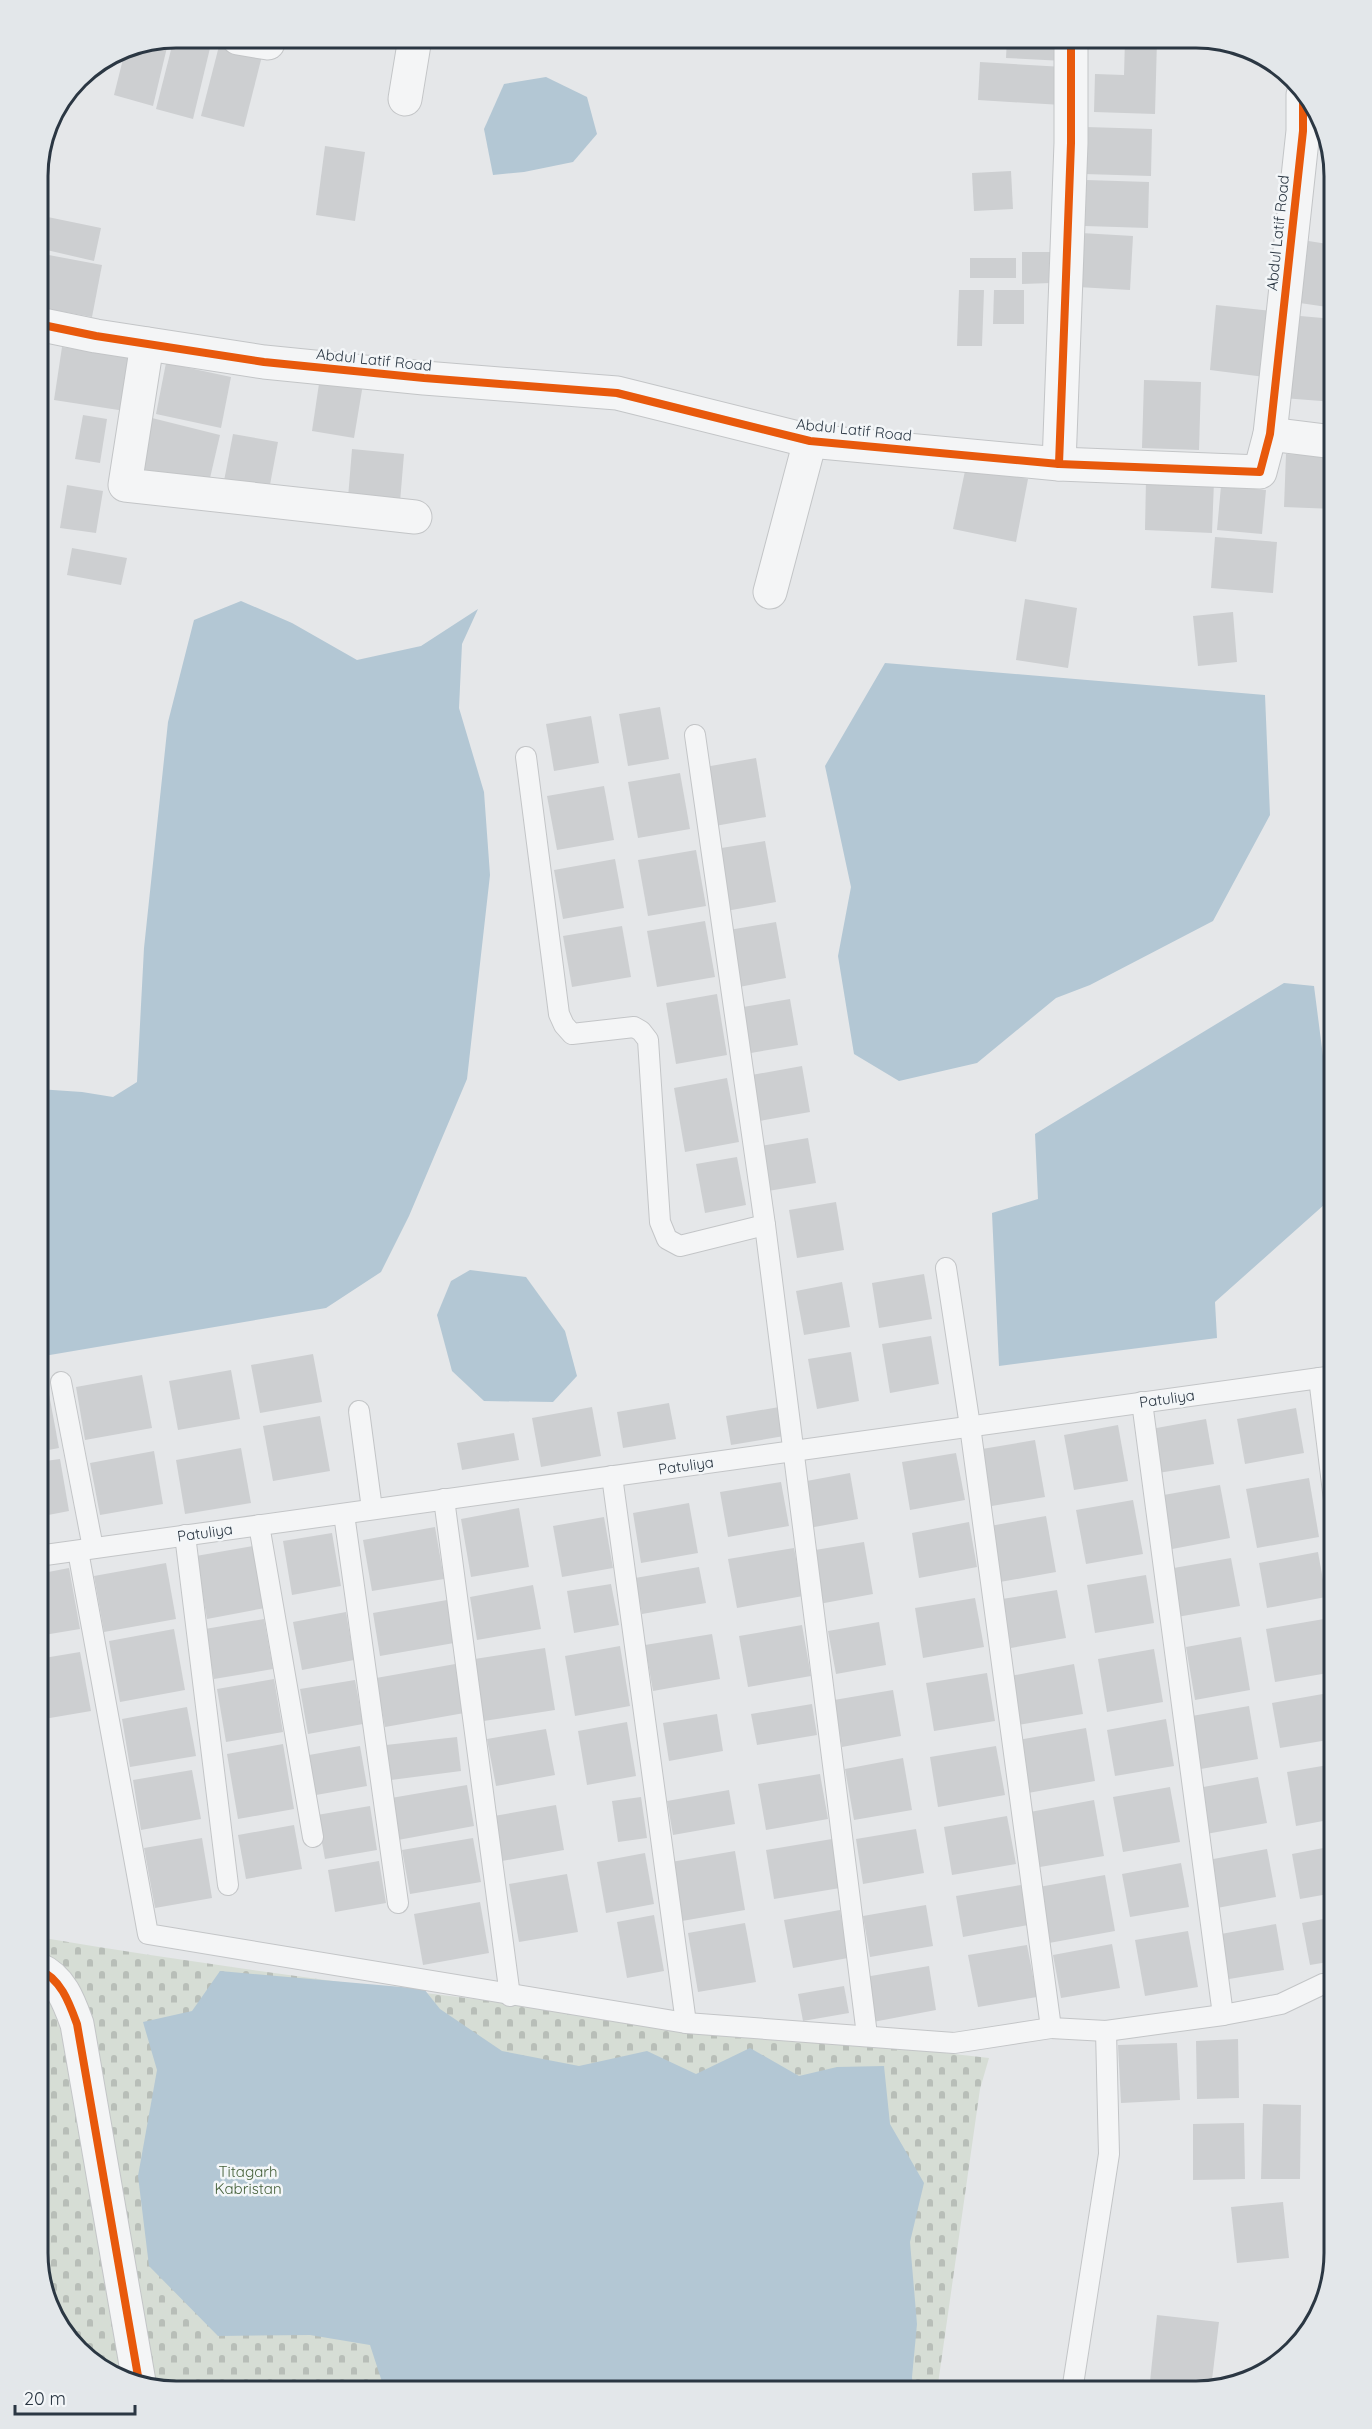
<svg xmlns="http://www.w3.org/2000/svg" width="1372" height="2429" viewBox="0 0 1372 2429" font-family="Quicksand,sans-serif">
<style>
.cemetery{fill:url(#cemetery-stones)}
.water{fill:#b3c7d4}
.building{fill:#cdcfd1}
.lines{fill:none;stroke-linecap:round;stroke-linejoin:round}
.lane-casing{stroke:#c3c5c7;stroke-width:22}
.street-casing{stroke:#c3c5c7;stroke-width:35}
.lane{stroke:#f4f5f6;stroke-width:20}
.street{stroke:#f4f5f6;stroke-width:33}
.cycleway-casing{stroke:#f3f6f8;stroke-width:11}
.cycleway{stroke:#e8590c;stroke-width:8}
.labels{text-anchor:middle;stroke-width:5;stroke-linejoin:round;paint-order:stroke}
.street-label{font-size:15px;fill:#2b3743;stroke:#f3f6f8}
.park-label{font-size:15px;fill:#445f38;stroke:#f3f6f8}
.rim{fill:none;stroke:#2b3743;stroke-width:3}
</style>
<defs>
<pattern id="cemetery-stones" width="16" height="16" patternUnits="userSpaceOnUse" patternTransform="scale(1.5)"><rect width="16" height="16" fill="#d6ddd5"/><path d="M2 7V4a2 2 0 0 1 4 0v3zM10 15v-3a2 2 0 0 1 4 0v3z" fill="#b8beb8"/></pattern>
</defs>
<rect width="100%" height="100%" fill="#e5e7e9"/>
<path class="cemetery" d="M38 1937C353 1990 672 2021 989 2058L980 2089 937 2391H167L99 2368 52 2314 38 2253Z"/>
<g class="water">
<path d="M546 77 587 97 597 134 573 162 524 172 493 175 484 129 504 84Z"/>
<path d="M241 601 292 623 357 660 421 646 478 609 462 644 459 708 484 792 490 875 467 1079 409 1216 381 1272 326 1308 38 1357V1089L82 1092 113 1097 137 1082 144 948 168 722 194 620Z"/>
<path d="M885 663 1265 695 1270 815 1213 921 1090 985 1056 998 977 1063 899 1081 854 1054 838 956 851 887 825 766Z"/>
<path d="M1284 983 1314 986 1334 1142V1196L1215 1302 1217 1338 999 1366 992 1213 1038 1199 1035 1134Z"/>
<path d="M470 1270 526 1277 565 1331 577 1376 553 1402 484 1401 452 1371 437 1315 451 1281Z"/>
<path d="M220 1971 424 1989 440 2009 502 2051 579 2066 647 2051 696 2074 750 2048 799 2076 837 2067 884 2066 890 2124 924 2183 910 2242 917 2324 912 2377 913 2391H385L370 2345 310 2335 218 2336 149 2266 138 2176 157 2070 143 2022 192 2011Z"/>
</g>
<g class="building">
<path d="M174 38H186L211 44 193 119 156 109Z"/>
<path d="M1007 38H1064V61L1006 58Z"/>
<path d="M169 39 153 106 114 95 126 47Z"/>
<path d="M1125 39 1157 40 1155 114 1094 112 1095 74 1124 75Z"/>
<path d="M219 46 262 56 244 127 201 116Z"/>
<path d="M980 62 1064 67 1062 105 978 100Z"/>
<path d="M1086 127 1152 129 1151 176 1084 174Z"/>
<path d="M325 146 365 152 355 221 316 215Z"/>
<path d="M1011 171 1013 209 974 211 972 173Z"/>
<path d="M1086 180 1149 182 1148 228 1085 226Z"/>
<path d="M38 215 101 228 94 261 38 248Z"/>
<path d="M1081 233 1133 236 1130 290 1078 287Z"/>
<path d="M1302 240 1334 245V308L1293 302Z"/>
<path d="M1022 252H1050L1051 283 1022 284Z"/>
<path d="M38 253 102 265 92 317 38 307Z"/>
<rect x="970" y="258" width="46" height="20"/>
<path d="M959 290H984L982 346H957Z"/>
<path d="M994 290H1024V324H993Z"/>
<path d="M1216 305 1273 311 1265 377 1210 370Z"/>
<path d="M1289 315 1334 319V402L1283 398Z"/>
<path d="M62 347 133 358 125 411 54 400Z"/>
<path d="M166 363 231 377 221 428 156 414Z"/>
<path d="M320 377 363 384 354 438 312 431Z"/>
<path d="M1144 380 1201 382 1199 450 1142 448Z"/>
<path d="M83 415 107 419 100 463 75 459Z"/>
<path d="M152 418 220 435 207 491 139 475Z"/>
<path d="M233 434 278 442 269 490 224 481Z"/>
<path d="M352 449 404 454 400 502 348 498Z"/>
<path d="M1286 454 1334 456V509L1284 507Z"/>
<path d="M966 466 1028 479 1016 542 953 529Z"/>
<path d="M1146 479 1214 481 1212 533 1145 530Z"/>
<path d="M67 485 103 491 96 533 60 528Z"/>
<path d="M1221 486 1266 490 1262 534 1217 530Z"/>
<path d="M1215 537 1277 542 1273 593 1211 588Z"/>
<path d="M72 548 127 558 121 585 67 575Z"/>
<path d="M1025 599 1077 608 1068 668 1016 660Z"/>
<path d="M1233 612 1237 662 1198 666 1193 616Z"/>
<path d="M660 707 669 759 628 766 619 714Z"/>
<path d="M591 716 599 763 554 771 546 724Z"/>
<path d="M756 758 766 817 715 826 705 767Z"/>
<path d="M680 773 690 829 638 838 628 782Z"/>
<path d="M604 786 614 840 557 850 547 796Z"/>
<path d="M765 841 776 902 726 911 715 849Z"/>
<path d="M696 850 706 906 648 916 638 860Z"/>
<path d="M615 859 624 908 563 919 554 870Z"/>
<path d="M705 921 715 977 657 987 647 931Z"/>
<path d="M776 922 786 978 739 987 729 930Z"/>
<path d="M622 926 631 977 572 987 563 936Z"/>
<path d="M717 994 727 1055 676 1064 666 1003Z"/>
<path d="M790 999 798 1045 745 1054 737 1008Z"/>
<path d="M802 1066 810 1112 754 1122 746 1076Z"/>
<path d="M727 1078 739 1142 685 1152 674 1088Z"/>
<path d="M808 1138 816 1183 768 1191 760 1146Z"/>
<path d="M737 1157 746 1205 705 1213 696 1164Z"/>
<path d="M836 1202 844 1250 797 1258 789 1210Z"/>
<path d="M924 1274 932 1319 879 1328 872 1283Z"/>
<path d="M842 1282 850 1327 804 1335 796 1291Z"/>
<path d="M931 1336 939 1384 890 1393 882 1344Z"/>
<path d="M851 1352 859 1401 817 1409 808 1359Z"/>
<path d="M313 1354 322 1402 260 1413 251 1365Z"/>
<path d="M231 1370 240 1419 178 1430 169 1381Z"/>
<path d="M142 1375 152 1428 85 1440 76 1387Z"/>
<path d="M49 1394 59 1448 38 1452V1396Z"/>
<path d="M669 1403 676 1439 623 1448 617 1412Z"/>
<path d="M785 1406 790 1435 731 1445 726 1416Z"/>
<path d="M592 1407 601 1456 541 1467 532 1418Z"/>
<path d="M1296 1408 1304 1453 1245 1464 1237 1419Z"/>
<path d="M320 1416 330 1471 273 1481 263 1426Z"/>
<path d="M1206 1419 1214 1464 1158 1473 1151 1429Z"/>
<path d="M1118 1425 1128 1481 1074 1490 1064 1435Z"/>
<path d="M514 1433 519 1460 462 1470 457 1443Z"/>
<path d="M1035 1440 1045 1497 986 1507 976 1450Z"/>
<path d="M241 1448 251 1503 185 1514 176 1460Z"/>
<path d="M154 1451 163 1504 100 1515 90 1463Z"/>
<path d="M956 1453 965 1500 910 1510 902 1462Z"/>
<path d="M60 1459 69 1511 38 1517V1462Z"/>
<path d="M850 1473 858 1519 809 1528 801 1482Z"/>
<path d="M1309 1478 1319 1537 1257 1548 1246 1489Z"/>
<path d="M781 1482 789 1526 728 1537 720 1492Z"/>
<path d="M1220 1485 1230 1538 1167 1550 1158 1496Z"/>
<path d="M1133 1500 1143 1554 1086 1564 1076 1510Z"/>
<path d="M689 1503 698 1553 641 1563 633 1513Z"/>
<path d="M519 1508 529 1567 471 1577 461 1519Z"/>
<path d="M1046 1516 1056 1572 1000 1582 990 1526Z"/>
<path d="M604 1517 613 1568 562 1577 553 1526Z"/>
<path d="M969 1522 977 1567 919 1578 912 1533Z"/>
<path d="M435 1527 444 1579 372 1591 363 1540Z"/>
<path d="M332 1533 341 1586 292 1595 283 1541Z"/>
<path d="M864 1542 873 1594 819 1604 809 1551Z"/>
<path d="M253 1546 265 1608 207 1619 196 1556Z"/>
<path d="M794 1548 803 1596 737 1608 728 1559Z"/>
<path d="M1318 1552 1326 1597 1267 1608 1259 1563Z"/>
<path d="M1231 1558 1240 1606 1177 1617 1168 1569Z"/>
<path d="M166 1563 176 1619 104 1632 94 1576Z"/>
<path d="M699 1567 706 1603 642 1614 635 1578Z"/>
<path d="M69 1568 80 1629 38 1636V1574Z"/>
<path d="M1146 1575 1154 1623 1095 1633 1087 1585Z"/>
<path d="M611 1584 619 1625 574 1633 567 1591Z"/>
<path d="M533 1585 541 1629 477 1640 470 1597Z"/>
<path d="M1057 1590 1066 1638 1011 1648 1002 1599Z"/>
<path d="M975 1598 984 1647 923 1658 915 1608Z"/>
<path d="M447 1600 454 1643 380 1656 373 1613Z"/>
<path d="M346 1612 354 1660 302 1670 293 1622Z"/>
<path d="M264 1619 273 1669 214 1679 205 1629Z"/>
<path d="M1324 1619 1334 1672 1275 1682 1266 1629Z"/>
<path d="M879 1622 886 1665 836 1674 828 1631Z"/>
<path d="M802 1625 811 1676 748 1687 739 1636Z"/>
<path d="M174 1629 185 1690 120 1702 109 1641Z"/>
<path d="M712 1634 720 1679 653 1691 645 1645Z"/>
<path d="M1241 1637 1250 1690 1195 1700 1186 1647Z"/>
<path d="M620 1646 630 1706 575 1716 565 1656Z"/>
<path d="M545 1648 555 1710 477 1722 468 1660Z"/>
<path d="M1154 1649 1163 1702 1107 1712 1098 1659Z"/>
<path d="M80 1652 91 1711 38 1720V1659Z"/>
<path d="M461 1663 470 1712 385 1727 376 1678Z"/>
<path d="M1074 1664 1083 1714 1018 1725 1010 1676Z"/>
<path d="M987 1673 995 1721 934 1731 926 1683Z"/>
<path d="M274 1679 283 1732 226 1742 217 1689Z"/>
<path d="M355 1680 363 1724 308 1734 300 1689Z"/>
<path d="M893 1690 901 1736 842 1747 834 1700Z"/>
<path d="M1334 1692V1739L1280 1748 1272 1703Z"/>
<path d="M812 1704 817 1735 757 1745 751 1714Z"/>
<path d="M1249 1706 1258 1759 1195 1770 1186 1717Z"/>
<path d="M187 1707 196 1756 130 1767 122 1719Z"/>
<path d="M717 1714 723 1751 669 1761 663 1723Z"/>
<path d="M1166 1719 1174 1766 1115 1776 1107 1730Z"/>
<path d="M627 1722 636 1776 587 1785 578 1731Z"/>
<path d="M1086 1728 1095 1781 1028 1793 1018 1740Z"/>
<path d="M546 1729 555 1775 496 1786 487 1739Z"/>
<path d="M457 1737 461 1771 391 1780 386 1745Z"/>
<path d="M283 1744 294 1809 238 1819 227 1754Z"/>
<path d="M360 1746 367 1786 316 1795 309 1755Z"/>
<path d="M996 1746 1005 1795 938 1807 930 1757Z"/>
<path d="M903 1758 912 1810 854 1820 845 1769Z"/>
<path d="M1334 1764V1819L1296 1826 1287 1772Z"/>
<path d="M192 1770 201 1819 141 1830 133 1780Z"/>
<path d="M820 1774 828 1819 766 1830 758 1784Z"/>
<path d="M1258 1777 1267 1823 1206 1834 1198 1788Z"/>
<path d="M467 1785 474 1826 398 1840 391 1798Z"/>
<path d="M1170 1787 1180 1842 1123 1852 1113 1797Z"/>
<path d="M729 1790 735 1824 673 1835 667 1801Z"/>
<path d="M641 1797 647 1838 618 1842 612 1801Z"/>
<path d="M1094 1800 1104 1856 1040 1867 1030 1812Z"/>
<path d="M556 1805 564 1850 502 1861 494 1816Z"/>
<path d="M370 1806 377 1850 325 1859 317 1815Z"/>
<path d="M1007 1816 1016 1864 952 1875 944 1827Z"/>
<path d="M294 1825 302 1869 246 1879 238 1835Z"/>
<path d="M916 1829 924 1873 863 1884 856 1839Z"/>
<path d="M202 1838 212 1898 155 1908 144 1848Z"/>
<path d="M473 1838 481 1882 410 1894 402 1850Z"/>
<path d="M832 1839 840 1888 774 1899 766 1850Z"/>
<path d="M1334 1846V1893L1300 1899 1292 1854Z"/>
<path d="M1267 1849 1276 1897 1217 1908 1208 1860Z"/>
<path d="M735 1851 745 1910 682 1921 671 1862Z"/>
<path d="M645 1853 654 1904 606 1913 597 1862Z"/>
<path d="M379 1861 386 1903 335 1912 328 1870Z"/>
<path d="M1181 1863 1189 1907 1130 1917 1122 1874Z"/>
<path d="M567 1874 578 1932 519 1942 509 1884Z"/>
<path d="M1105 1875 1115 1931 1049 1943 1039 1887Z"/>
<path d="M1021 1885 1028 1925 963 1937 956 1896Z"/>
<path d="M480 1902 489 1953 423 1965 414 1914Z"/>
<path d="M926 1905 933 1946 870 1957 863 1916Z"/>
<path d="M840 1910 848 1958 793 1968 784 1920Z"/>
<path d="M654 1915 664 1971 627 1978 617 1922Z"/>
<path d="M1334 1917V1961L1310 1965 1302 1923Z"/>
<path d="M745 1923 756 1982 698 1992 688 1933Z"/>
<path d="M1276 1924 1284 1970 1229 1979 1221 1934Z"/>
<path d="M1188 1931 1198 1987 1145 1996 1135 1940Z"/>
<path d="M1112 1944 1120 1988 1061 1998 1053 1955Z"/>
<path d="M1027 1945 1037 1997 978 2007 968 1955Z"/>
<path d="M929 1966 936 2010 873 2022 865 1977Z"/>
<path d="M844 1986 849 2013 803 2021 798 1994Z"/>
<path d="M1238 2039 1239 2098 1197 2099 1196 2041Z"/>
<path d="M1177 2043 1180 2100 1121 2103 1118 2045Z"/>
<path d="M1263 2104 1301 2105 1300 2179H1261Z"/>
<path d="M1244 2123 1245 2179 1193 2180V2124Z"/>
<path d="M1283 2202 1289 2258 1237 2263 1231 2207Z"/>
<path d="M1157 2315 1219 2322 1211 2388 1196 2392 1149 2391Z"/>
</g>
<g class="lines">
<g class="lane-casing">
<g id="lane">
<path d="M695 735 765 1225 867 2035"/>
<path d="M526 757 559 1014 564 1025 572 1034 634 1027 641 1031 648 1040 660 1222 667 1239 680 1246 765 1225"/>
<path d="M946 1268 970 1426 1051 2028 1106 2031 1223 2015 1281 2004 1323 1984 1334 1983"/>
<path d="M1319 1378 1334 1500"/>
<path d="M61 1382 93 1548"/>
<path d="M1142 1402 1223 2015"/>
<path d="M359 1411 372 1509"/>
<path d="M612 1476 686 2023"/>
<path d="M444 1499 510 1996"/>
<path d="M344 1514 398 1903"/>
<path d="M259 1525 313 1837"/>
<path d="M185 1535 228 1885"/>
<path d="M78 1551 148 1934 686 2023 954 2043 1051 2028"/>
<path d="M38 1556 1334 1376"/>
<path d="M1072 2391 1109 2154 1106 2031"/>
</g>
</g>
<g class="street-casing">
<g id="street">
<path d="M238 38 268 43"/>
<path d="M405 99 415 38"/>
<path d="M38 324 96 336 264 362 424 378 617 393 810 441 1059 464 1260 472 1270 434 1303 131V95"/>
<path d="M147 344 125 485 415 517"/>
<path d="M1270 434 1334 442"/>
<path d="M1059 464 1071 143V38"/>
<path d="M770 592 810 441"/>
<path d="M38 1969C61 1979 69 2002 77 2024L139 2382"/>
</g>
</g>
<use href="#lane" class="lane"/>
<use href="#street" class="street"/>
<g class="cycleway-casing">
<g id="cycleway">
<path d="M38 324 96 336 264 362 424 378 617 393 810 441 1059 464 1260 472 1270 434 1303 131V95"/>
<path d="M1059 464 1071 143V38"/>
<path d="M38 1969C61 1979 69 2002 77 2024L139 2382"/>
</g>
</g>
<use href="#cycleway" class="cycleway"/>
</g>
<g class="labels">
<g class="street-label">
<text transform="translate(1278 233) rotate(-84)" y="5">Abdul Latif Road</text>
<text transform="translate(374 360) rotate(6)" y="5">Abdul Latif Road</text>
<text transform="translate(854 430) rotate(6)" y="5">Abdul Latif Road</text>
<text transform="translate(1167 1399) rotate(-8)" y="5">Patuliya</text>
<text transform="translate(686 1466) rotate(-8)" y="5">Patuliya</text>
<text transform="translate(205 1533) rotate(-8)" y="5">Patuliya</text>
</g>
<g class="park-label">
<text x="248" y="2177">Titagarh<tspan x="248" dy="17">Kabristan</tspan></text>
</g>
</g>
<path d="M0 0H1372V2429H0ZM176 48H1196A128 128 0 0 1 1324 176V2253A128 128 0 0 1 1196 2381H176A128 128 0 0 1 48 2253V176A128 128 0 0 1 176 48Z" fill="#e3e7ea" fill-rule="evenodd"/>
<path class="rim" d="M176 48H1196A128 128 0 0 1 1324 176V2253A128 128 0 0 1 1196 2381H176A128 128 0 0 1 48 2253V176A128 128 0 0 1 176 48Z"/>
<path d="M15 2405v9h120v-9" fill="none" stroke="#2b3743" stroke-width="3"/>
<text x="24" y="2405" font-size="18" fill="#2b3743" stroke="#f3f6f8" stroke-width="4.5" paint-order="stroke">20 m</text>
</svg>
